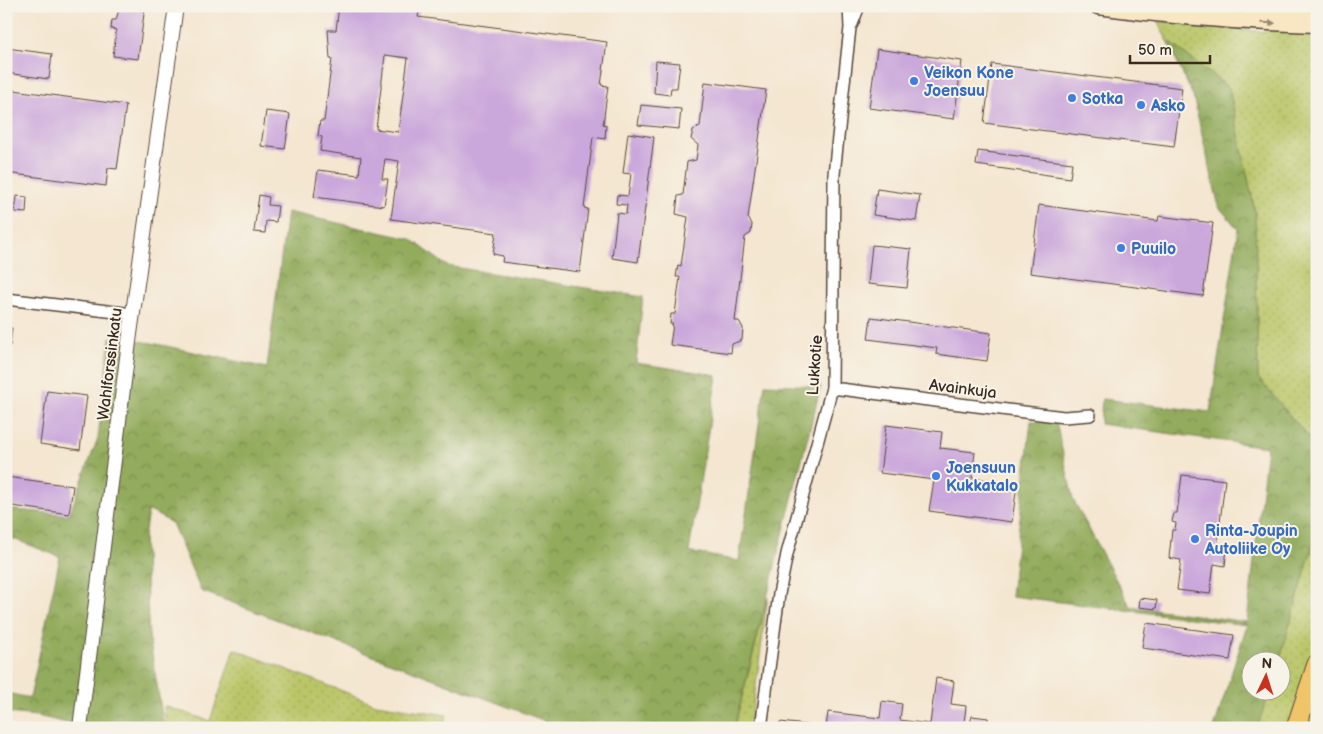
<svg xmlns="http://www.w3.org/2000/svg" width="1323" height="734" viewBox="0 0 1323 734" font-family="'Balsamiq Sans',sans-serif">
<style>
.green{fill:url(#green-dots);stroke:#7a7843}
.forest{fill:url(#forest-crowns);stroke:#666a3d}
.building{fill:#cba8db;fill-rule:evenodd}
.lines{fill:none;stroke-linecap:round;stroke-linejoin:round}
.minor-casing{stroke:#574639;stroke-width:14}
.tertiary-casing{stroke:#574639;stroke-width:16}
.secondary-casing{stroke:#574639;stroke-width:19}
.trunk-casing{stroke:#574639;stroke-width:21}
.minor{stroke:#fff;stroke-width:11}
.tertiary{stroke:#fff;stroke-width:14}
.secondary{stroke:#f9e7c3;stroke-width:16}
.trunk{stroke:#f0c469;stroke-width:19}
.oneway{fill:#9a8870}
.shop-dot{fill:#3f7fe0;stroke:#f7f3e8;stroke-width:2}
.labels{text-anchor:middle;stroke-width:4;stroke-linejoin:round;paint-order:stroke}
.shop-label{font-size:16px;font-weight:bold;fill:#366cbe;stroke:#f7f3e8;text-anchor:start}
.street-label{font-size:16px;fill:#3b2a1e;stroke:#f7f3e8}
</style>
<defs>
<pattern id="green-dots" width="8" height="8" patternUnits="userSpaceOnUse" patternTransform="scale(1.25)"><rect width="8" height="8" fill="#b9c668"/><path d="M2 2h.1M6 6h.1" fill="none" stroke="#a0aa5a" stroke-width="1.8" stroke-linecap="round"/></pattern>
<pattern id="forest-crowns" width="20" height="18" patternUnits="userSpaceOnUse" patternTransform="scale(1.25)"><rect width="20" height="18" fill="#92ab5c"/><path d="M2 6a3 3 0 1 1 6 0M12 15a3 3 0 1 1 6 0" fill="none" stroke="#788b4b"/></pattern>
</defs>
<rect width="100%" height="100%" fill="#f7f3e8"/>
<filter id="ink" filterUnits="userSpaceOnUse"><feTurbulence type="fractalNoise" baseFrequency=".02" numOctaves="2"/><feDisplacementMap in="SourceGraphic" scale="10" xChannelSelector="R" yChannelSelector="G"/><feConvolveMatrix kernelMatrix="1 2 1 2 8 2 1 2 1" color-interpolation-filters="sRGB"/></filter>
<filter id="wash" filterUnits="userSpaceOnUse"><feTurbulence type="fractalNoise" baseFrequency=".0096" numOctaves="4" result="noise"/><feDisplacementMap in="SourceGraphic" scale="20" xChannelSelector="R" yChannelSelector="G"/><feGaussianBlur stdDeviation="1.12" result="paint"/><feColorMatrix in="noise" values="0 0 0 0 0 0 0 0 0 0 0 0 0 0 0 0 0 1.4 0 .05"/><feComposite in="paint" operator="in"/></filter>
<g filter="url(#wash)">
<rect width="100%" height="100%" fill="#f4e6d0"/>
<g class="green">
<path d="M1286 6H1317V447L1258 378 1255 212 1229 88 1167 40 1158 21 1267 32Z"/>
<path d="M1317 531V728H1257L1269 692H1280L1279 661Z"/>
<path d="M768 597 750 728H734Z"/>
<path d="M234 649 376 704 447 715 442 728H166L164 706 210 721Z"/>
</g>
<g class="forest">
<path d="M1167 40 1229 88 1255 212 1258 378 1317 447V531L1279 661 1250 662V692H1269L1257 728H1214L1247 625 1011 596 1031 421 1056 422 1073 499 1130 606 1247 622 1267 447 1100 424 1102 399 1210 412 1238 229 1219 207 1193 96Z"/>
<path d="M287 212 411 239 447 266 643 297 636 363 717 375 689 552 739 561 765 384 821 386C791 500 763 614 734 728H564L201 591 172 523 148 510 144 538 149 636 164 728H89L37 716 6 713V693L30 698 60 557 6 536V509L69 515 98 438 110 337 152 343 267 368Z"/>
</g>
<g id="blocks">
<g class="building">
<path d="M120 6H145L138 59 113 56 116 30 111 29 112 20H116Z"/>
<path d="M339 6H355V8L390 13V6H420L418 17 607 42 601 85 608 86 603 124 606 125 605 139 593 137 584 208 588 209 580 272 502 262 503 256 493 254 496 233 391 219 399 161 385 159 382 179H388L384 206 314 197 318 170 359 175 361 157 320 151 322 137 318 136 320 121H324L332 59H330L328 30H336ZM385 55 408 58 398 132 376 129Z"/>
<path d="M6 48 52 54 49 79 6 73Z"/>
<path d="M877 49 962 61 954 119 869 108Z"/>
<path d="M656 61 680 63 677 88H671L670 95 654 93Z"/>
<path d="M992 64 1182 88 1174 147 984 123Z"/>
<path d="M705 82 766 90 748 218 752 224 751 233 745 237 735 321H739L743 328 742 340 732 344 731 353 670 345 673 324H670L671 314H675L680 277H676L678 265 681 266 688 217 676 214 678 196 683 195 687 162 696 160 698 145 691 139 693 130 700 126Z"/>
<path d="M6 89 126 105 117 169 108 168 106 186 6 173Z"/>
<path d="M641 105 681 109 679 129 638 125Z"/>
<path d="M266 111 290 114 285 149 261 146Z"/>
<path d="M628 133 654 137 638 262 612 258 617 213 626 214 627 205 616 204 617 195 628 196 631 174 623 173Z"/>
<path d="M978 151 1072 163 1070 178 976 165Z"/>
<path d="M877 189 920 195 916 221 873 215Z"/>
<path d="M259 195 269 197 268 205 278 206 276 222 266 221 265 233 254 232Z"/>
<path d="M17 196 27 197 26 213 15 212Z"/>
<path d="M1039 205 1158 221 1159 216 1213 223 1203 296 1030 273Z"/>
<path d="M872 245 911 249 907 288 868 284Z"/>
<path d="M871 317 991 333 987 361 936 354 937 348 868 339Z"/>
<path d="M6 327 12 328 10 346H6Z"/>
<path d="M47 391 87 396 80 450 40 444Z"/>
<path d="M886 425 942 432 940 448 975 452 972 478 1017 484 1012 522 929 511 934 480 880 473Z"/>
<path d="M1182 475 1225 480 1217 548 1227 549 1225 566 1214 564 1210 594 1177 590 1181 560 1169 558 1172 530H1175L1176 523 1172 522 1174 513H1177Z"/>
<path d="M6 477 73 486 69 514 6 505Z"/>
<path d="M1140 598 1157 600 1156 609 1139 607Z"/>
<path d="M1146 623 1234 635 1230 660 1142 648Z"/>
<path d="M936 678 954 681 951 704 966 706 964 723 970 724 972 716 988 718V722L1025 728H826L828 712 880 718 882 701 902 704 900 720 930 724Z"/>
<path d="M780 722 807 725V728H779Z"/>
</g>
</g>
</g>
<g filter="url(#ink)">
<use href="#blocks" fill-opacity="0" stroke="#574639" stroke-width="1"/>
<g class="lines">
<g class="minor-casing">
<g id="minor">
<path d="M852 24 859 6"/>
<path d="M6 299 133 314"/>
<path d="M832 388 1064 417 1090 415"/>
<path d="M761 728 779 594 787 554 832 388 834 174 850 28 849 6"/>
</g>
</g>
<g class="tertiary-casing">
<path id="tertiary" d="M80 728 130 334 176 6"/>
</g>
<g class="secondary-casing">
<g id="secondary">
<path d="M1098 6C1171 16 1243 22 1317 24"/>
<path d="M1247 6 1317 9"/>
</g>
</g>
<g class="trunk-casing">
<path id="trunk" d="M1296 728 1317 664"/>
</g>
<use href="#minor" class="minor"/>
<use href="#tertiary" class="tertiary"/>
<use href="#secondary" class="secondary"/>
<use href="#trunk" class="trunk"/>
</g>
<defs><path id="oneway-solid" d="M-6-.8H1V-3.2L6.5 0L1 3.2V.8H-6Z" transform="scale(1.25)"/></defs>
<use class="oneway" href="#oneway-solid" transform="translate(1268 23) rotate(1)"/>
</g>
<g class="shop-dot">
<circle cx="914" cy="81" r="5"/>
<circle cx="1072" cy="98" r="5"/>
<circle cx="1141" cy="105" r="5"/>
<circle cx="1121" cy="248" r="5"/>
<circle cx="936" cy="476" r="5"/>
<circle cx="1195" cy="539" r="5"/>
</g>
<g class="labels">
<g class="shop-label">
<text x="924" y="78">Veikon Kone<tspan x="924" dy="18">Joensuu</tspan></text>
<text x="1082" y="104">Sotka</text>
<text x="1151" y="111">Asko</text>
<text x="1131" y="254">Puuilo</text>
<text x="946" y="473">Joensuun<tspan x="946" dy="18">Kukkatalo</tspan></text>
<text x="1205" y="536">Rinta-Joupin<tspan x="1205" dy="18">Autoliike Oy</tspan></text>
</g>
<g class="street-label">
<text transform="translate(109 364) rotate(-83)" y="6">Wahlforssinkatu</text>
<text transform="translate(814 365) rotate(-86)" y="6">Lukkotie</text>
<text transform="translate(963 388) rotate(7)" y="6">Avainkuja</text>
</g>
</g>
<rect width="1323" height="734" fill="none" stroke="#f7f3e8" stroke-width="25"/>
<g transform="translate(1266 676) rotate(4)"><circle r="24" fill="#f7f3e8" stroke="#aca397"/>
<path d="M0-4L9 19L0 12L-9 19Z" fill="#c8321e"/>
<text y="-8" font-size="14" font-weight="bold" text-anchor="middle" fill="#3b2a1e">N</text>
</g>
<path d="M1130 55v8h80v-8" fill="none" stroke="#3b2a1e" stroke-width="2.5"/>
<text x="1138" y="55" font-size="15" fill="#3b2a1e" stroke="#f7f3e8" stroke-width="4" paint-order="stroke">50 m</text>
</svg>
